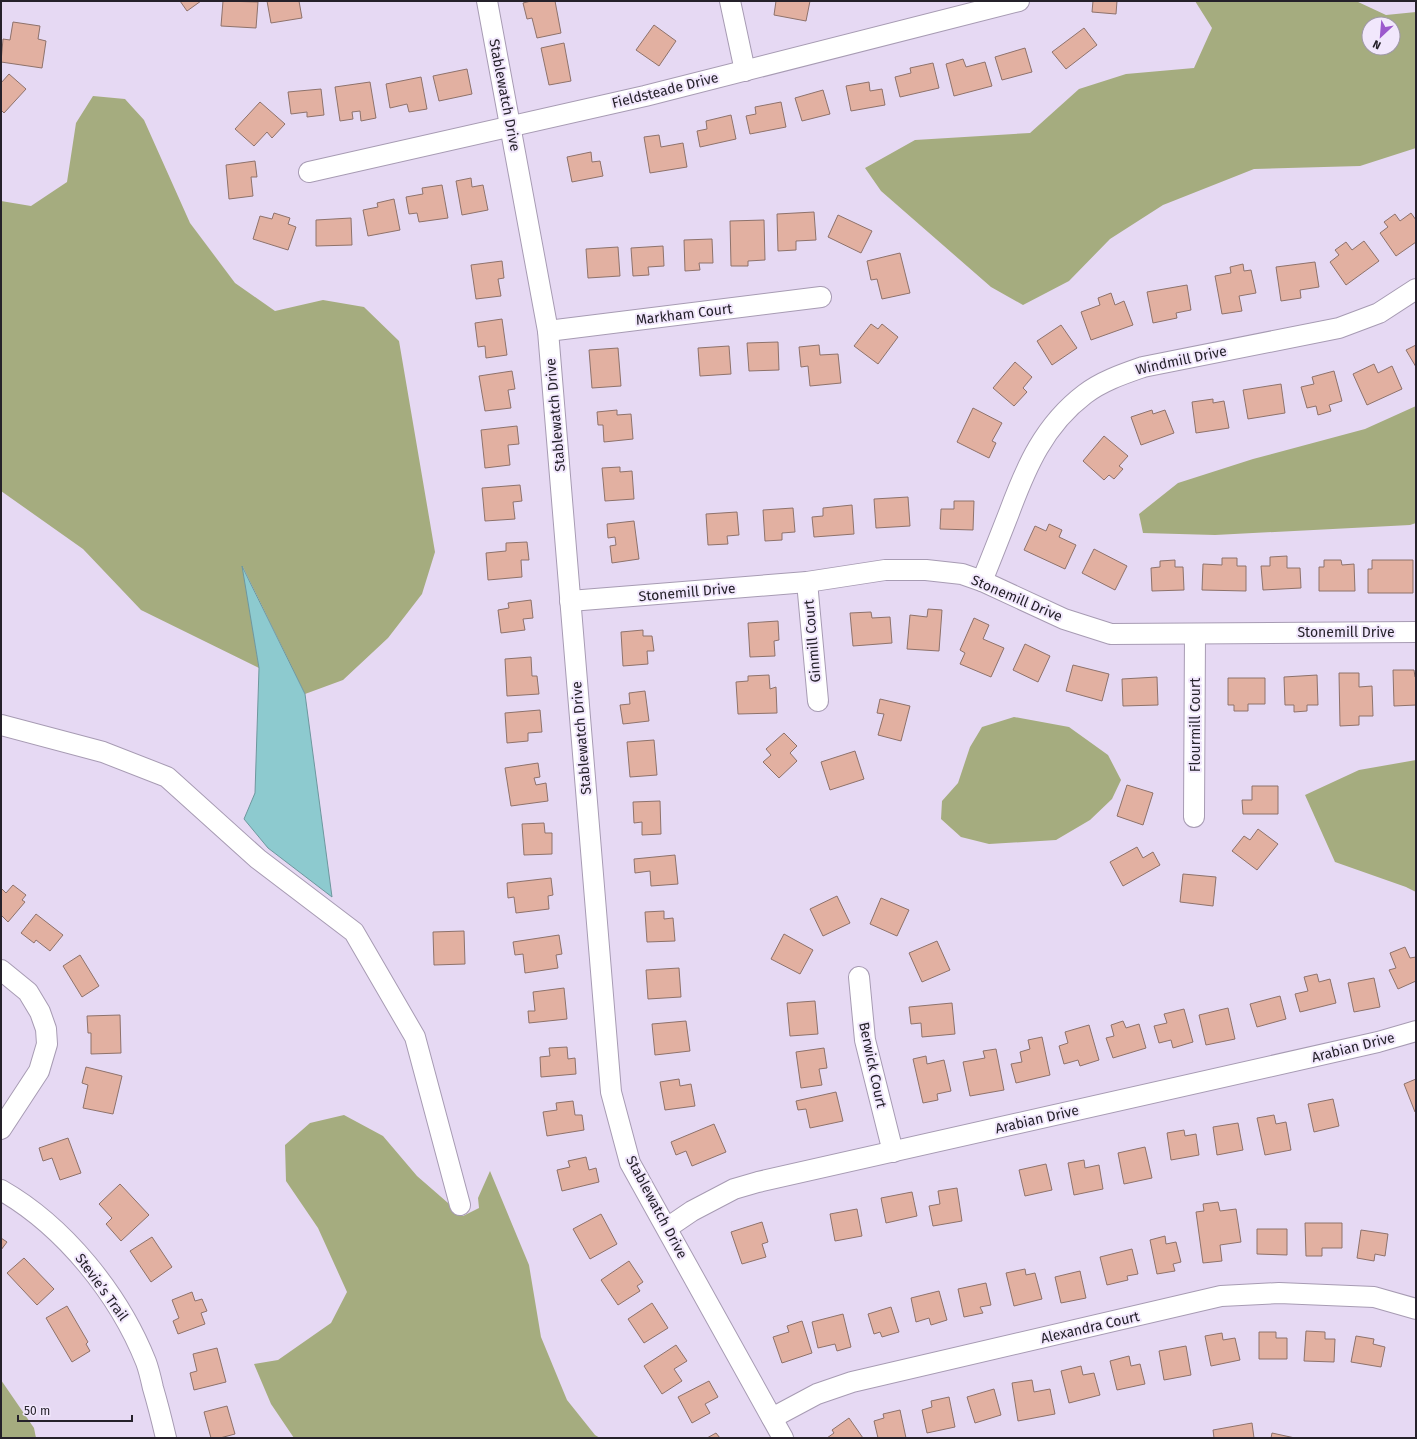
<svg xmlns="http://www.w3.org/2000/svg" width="1417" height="1439" viewBox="0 0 1417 1439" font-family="'Fira Sans',sans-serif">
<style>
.forest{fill:#a5ac7f;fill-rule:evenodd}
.water{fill:#8dcacf;stroke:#6e979e}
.building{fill:#e2b0a1;stroke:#8e726b}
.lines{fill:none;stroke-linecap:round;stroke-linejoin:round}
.minor-casing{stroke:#a79bb3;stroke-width:22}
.minor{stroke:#fff;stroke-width:20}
.labels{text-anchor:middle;stroke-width:4;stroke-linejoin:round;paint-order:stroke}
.street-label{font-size:14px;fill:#25212a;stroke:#f1e7fc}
</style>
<rect width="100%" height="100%" fill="#e6d9f3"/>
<g class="forest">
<path d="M1195 1H1356L1386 15 1416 12V148L1360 166 1254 169 1163 205 1110 239 1069 281 1023 305 991 287 881 191 865 168 915 140 1030 133 1079 89 1126 74 1194 68 1212 28ZM1369 24H1393V48H1369Z"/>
<path d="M93 96 125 99 144 120 190 223 235 283 275 311 323 300 364 307 399 341 435 552 422 594 388 638 343 680 305 694 243 567 259 668 141 610 83 549 1 491V201L31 206 67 182 76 123Z"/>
<path d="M1416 406V523L1410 525 1215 535 1143 533 1139 514 1178 483 1253 459 1365 429Z"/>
<path d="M1014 717 1069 727 1108 755 1121 780 1112 799 1090 820 1056 840 989 844 961 837 941 819 942 801 958 783 970 747 982 727Z"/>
<path d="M1416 760V892L1406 887 1335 862 1305 795 1359 770Z"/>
<path d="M344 1115 383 1136 417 1176 463 1216 479 1208 478 1198 490 1171 529 1265 541 1337 567 1400 595 1435 600 1438H294L271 1404 254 1364 278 1360 331 1323 347 1292 318 1228 286 1181 285 1145 310 1123Z"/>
<path d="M1 1380 34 1428 36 1438H1Z"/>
</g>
<path class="water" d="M242 566 305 694 332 897 268 848 244 819 255 793 259 668Z"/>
<g class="building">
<path d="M180 1H201L187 11Z"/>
<path d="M223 1 258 2 256 28 221 26Z"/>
<path d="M267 1H299L302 18 271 23Z"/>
<path d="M531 1H555L561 33 537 38 532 18 527 19 523 3Z"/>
<path d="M776 1H810L806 21 774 15Z"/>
<path d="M1093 1H1117L1116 14 1092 12Z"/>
<path d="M13 22 40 26 38 39 46 41 42 68 1 62 3 39 10 40Z"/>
<path d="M654 25 676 41 659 66 636 50Z"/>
<path d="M1084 28 1097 45 1066 69 1052 52Z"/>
<path d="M564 43 571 81 549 85 541 48Z"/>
<path d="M1025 48 1032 72 1002 80 995 57Z"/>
<path d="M963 59 966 67 985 62 992 86 954 96 946 64Z"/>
<path d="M933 63 939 88 900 97 895 77 911 73 910 68Z"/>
<path d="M467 69 472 94 439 101 433 76Z"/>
<path d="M9 74 26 89 4 113 1 110V83Z"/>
<path d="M421 77 427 109 409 112 407 104 390 108 386 84Z"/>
<path d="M370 82 376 118 361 121 360 111 352 112 353 119 340 121 335 87Z"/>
<path d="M869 82 870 91 882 89 885 105 851 111 846 86Z"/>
<path d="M321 89 324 115 307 117V112L291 114 288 92Z"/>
<path d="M823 90 830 114 802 121 795 98Z"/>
<path d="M260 102 285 124 272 138 267 132 254 146 235 129Z"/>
<path d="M781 102 786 127 750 134 746 116 756 114 755 107Z"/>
<path d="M731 115 736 139 700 147 697 131 707 129 706 121Z"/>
<path d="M659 135 661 147 683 143 687 167 650 173 644 137Z"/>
<path d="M591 152 592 162 600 161 603 176 572 182 567 157Z"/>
<path d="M255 161 257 177H251L253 196 229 199 226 165Z"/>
<path d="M471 178 472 187 483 185 488 210 462 215 456 181Z"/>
<path d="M442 185 448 218 419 222 417 213 409 214 406 197 423 194 422 188Z"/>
<path d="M394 199 400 230 368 236 363 210 378 207 377 203Z"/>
<path d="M814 212 816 240 796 241V250L778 251 777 214Z"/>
<path d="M274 213 290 218 288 224 296 227 288 250 253 239 260 216 272 219Z"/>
<path d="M1411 213 1416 220V242L1396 256 1380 233 1388 227 1384 222 1395 214 1400 221Z"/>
<path d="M838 215 872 231 861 253 828 237Z"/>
<path d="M351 218 352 245 316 246V220Z"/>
<path d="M764 220 765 260 748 261V266H731L730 221Z"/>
<path d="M712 239 713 263H699L700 270 685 271 684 240Z"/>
<path d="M1364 241 1379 261 1346 285 1330 262 1339 255 1335 250 1346 242 1352 250Z"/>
<path d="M663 246 664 266 648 267 649 275 633 276 631 248Z"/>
<path d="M618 247 620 276 588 278 586 249Z"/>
<path d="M900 253 910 293 882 299 877 279 871 280 867 261Z"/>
<path d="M502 261 504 278 498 279 501 296 476 299 471 265Z"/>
<path d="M1315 262 1319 287 1300 290 1301 298 1281 301 1276 267Z"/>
<path d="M1243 264 1244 271 1251 270 1256 293 1239 296 1242 311 1222 314 1215 276 1231 273 1230 267Z"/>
<path d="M1187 285 1191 310 1176 313 1177 318 1153 323 1147 292Z"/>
<path d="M1111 293 1115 305 1124 301 1133 325 1091 340 1081 312 1100 305 1098 298Z"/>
<path d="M502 319 507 355 486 358 485 346 478 347 475 323Z"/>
<path d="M871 324 878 329 882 324 898 337 878 364 854 346Z"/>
<path d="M1061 325 1077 348 1052 365 1037 341Z"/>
<path d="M778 342 779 370 749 371 747 343Z"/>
<path d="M819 345 820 355 838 354 841 383 810 386 808 366 801 367 799 347Z"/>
<path d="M1416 345V367L1406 350Z"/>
<path d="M729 346 731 374 700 376 698 348Z"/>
<path d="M618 348 621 386 592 388 589 350Z"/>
<path d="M1015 362 1032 377 1023 388 1027 392 1014 406 993 388Z"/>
<path d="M1374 364 1378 373 1392 366 1402 389 1367 405 1353 374Z"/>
<path d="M512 371 515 389 508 390 511 408 485 411 479 376Z"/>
<path d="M1334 371 1342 401 1329 405 1331 411 1318 415 1316 406 1307 408 1301 387 1314 384 1312 377Z"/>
<path d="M1281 384 1285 413 1248 419 1243 390Z"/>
<path d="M1213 399V403L1224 401 1229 428 1196 433 1192 402Z"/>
<path d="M973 408 1002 423 992 441 996 443 989 458 957 442Z"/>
<path d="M617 410V415L631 414 633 439 604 442 603 425H598L597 412Z"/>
<path d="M1152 410 1153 414 1165 410 1174 433 1141 445 1131 417Z"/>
<path d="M517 426 519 444 508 445 510 465 485 468 481 430Z"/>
<path d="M1104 436 1128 456 1119 466 1123 469 1114 479 1109 475 1104 480 1083 461Z"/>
<path d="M620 467V472L632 471 634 499 605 501 602 468Z"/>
<path d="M520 485 522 501 513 502 515 519 485 521 482 488Z"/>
<path d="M908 497 910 526 876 528 874 499Z"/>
<path d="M954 501H974L973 530 940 529 941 509H954Z"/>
<path d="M852 505 854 534 814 537 812 517 823 516V508Z"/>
<path d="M793 508 795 532 782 533V540L765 541 763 510Z"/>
<path d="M737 512 739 535 727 536 728 544 708 545 706 514Z"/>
<path d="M634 521 639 559 612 563 610 546 616 545 615 537 608 538 607 524Z"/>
<path d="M1049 524 1062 530 1059 537 1076 545 1065 569 1024 550 1035 526 1046 531Z"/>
<path d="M527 542 529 560H521L522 577 488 580 486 553 506 551V543Z"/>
<path d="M1094 549 1127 566 1115 590 1082 573Z"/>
<path d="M1287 556V568H1300L1301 588 1263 590 1261 566H1270V557Z"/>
<path d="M1222 558H1237V566H1246V591L1202 590 1203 564 1222 565Z"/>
<path d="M1175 560V567H1183L1184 590 1152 591 1151 568 1160 567V561Z"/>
<path d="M1324 560H1341L1342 565 1354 564 1355 591H1319V567H1324Z"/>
<path d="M1372 560H1413V593H1368V569H1372Z"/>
<path d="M531 600 533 618 523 619 525 630 501 633 498 610 509 608 508 603Z"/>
<path d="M928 609 942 610 939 651 907 649 910 615 927 617Z"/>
<path d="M871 612 872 618 890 617 892 643 853 646 850 613Z"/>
<path d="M974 618 989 625 983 639 1004 648 991 677 960 664 965 653 960 650Z"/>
<path d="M778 621 779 640 774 641 775 656 750 657 748 623Z"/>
<path d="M643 630V636H652L654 651H647L648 664 623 666 621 632Z"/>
<path d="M1025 644 1050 656 1038 682 1013 670Z"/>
<path d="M531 657 532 676H537L539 694 507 696 505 659Z"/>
<path d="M1073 665 1109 674 1102 701 1066 691Z"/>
<path d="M1393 670H1414L1415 677H1416V705L1394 706Z"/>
<path d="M1339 673H1359V687L1372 686 1373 716H1359V725L1340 726Z"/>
<path d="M769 675 770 689 776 687 777 713 738 714 736 682 748 681V676Z"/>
<path d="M1317 675 1318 705H1307V711L1294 712V705H1285L1284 677Z"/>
<path d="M1157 677 1158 705 1123 706 1122 679Z"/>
<path d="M1228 678H1265V704H1248V711H1234V705H1228Z"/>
<path d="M645 691 649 721 623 724 620 705 630 704 629 693Z"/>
<path d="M880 699 910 706 901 741 878 735 884 714 877 713Z"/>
<path d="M540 710 542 732 528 733V741L507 743 505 713Z"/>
<path d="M784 733 797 746 790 753 797 761 779 778 763 762 771 755 766 749Z"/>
<path d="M654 740 657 775 630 777 627 742Z"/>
<path d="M855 751 864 779 830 790 821 762Z"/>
<path d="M538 763 540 777 534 778 536 785 546 783 548 801 511 806 505 768Z"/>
<path d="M1127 785 1153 793 1143 825 1117 816Z"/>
<path d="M1252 786H1278V814H1243L1242 800H1252Z"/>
<path d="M660 801 661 834 642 835V822L634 823 633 802Z"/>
<path d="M544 823 545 833H552V854L524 855 522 824Z"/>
<path d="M1258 829 1278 844 1257 870 1232 851 1244 836 1250 840Z"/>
<path d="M1137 847 1143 858 1153 852 1160 865 1123 886 1110 862Z"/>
<path d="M675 855 678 884 651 886 650 871 635 873 634 859Z"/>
<path d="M1183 874 1216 877 1213 906 1180 902Z"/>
<path d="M551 878 553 895 548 896 549 909 516 913 514 897 508 898 507 883Z"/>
<path d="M13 885 26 895 22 900 25 902 8 922 1 915V888L6 893Z"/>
<path d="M837 896 850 923 823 936 810 909Z"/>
<path d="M881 898 909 910 897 936 870 924Z"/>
<path d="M664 911V919L673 918 675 941 647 942 645 912Z"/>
<path d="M36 914 63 935 50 951 36 940 34 943 21 933Z"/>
<path d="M464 931 465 964 434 965 433 932Z"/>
<path d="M784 934 813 950 800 974 771 959Z"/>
<path d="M559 935 562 954 556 955 558 968 525 973 523 954 515 955 513 942Z"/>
<path d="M937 941 950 970 922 982 909 953Z"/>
<path d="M1405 947 1410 958 1416 957V981L1398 989 1389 970 1396 968 1390 953Z"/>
<path d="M80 955 99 986 82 997 63 966Z"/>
<path d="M679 968 681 997 648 999 646 970Z"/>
<path d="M1317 974 1319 982 1330 979 1336 1003 1300 1012 1295 994 1308 991 1304 977Z"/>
<path d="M1374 978 1380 1007 1354 1012 1348 983Z"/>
<path d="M564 988 567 1019 529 1023 528 1011H535L533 992Z"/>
<path d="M1280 996 1286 1019 1257 1027 1250 1004Z"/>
<path d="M815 1001 818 1034 790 1036 787 1003Z"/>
<path d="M952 1003 955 1034 922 1037 921 1023 911 1024 909 1007Z"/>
<path d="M1228 1008 1235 1039 1206 1045 1199 1015Z"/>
<path d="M1184 1009 1193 1042 1173 1048 1171 1040 1159 1043 1154 1026 1167 1023 1164 1014Z"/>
<path d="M120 1015 121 1053 91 1054V1033H88L87 1016Z"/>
<path d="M686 1021 690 1051 655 1055 652 1024Z"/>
<path d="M1123 1021 1126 1028 1139 1024 1146 1048 1113 1058 1106 1038 1114 1036 1111 1025Z"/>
<path d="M1089 1025 1099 1060 1080 1066 1078 1060 1064 1064 1059 1046 1068 1043 1065 1032Z"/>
<path d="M1042 1037 1050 1075 1016 1083 1011 1064 1022 1062 1020 1052 1030 1049 1028 1040Z"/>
<path d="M567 1047 568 1059 575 1058 576 1074 541 1077 540 1057 550 1056 549 1048Z"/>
<path d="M824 1048 827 1068 819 1069 822 1085 801 1088 796 1052Z"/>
<path d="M996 1049 1004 1090 970 1096 963 1062 985 1058 983 1051Z"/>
<path d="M926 1056 927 1064 944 1060 951 1091 937 1094 938 1100 923 1103 913 1059Z"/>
<path d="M86 1067 122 1076 113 1114 83 1108 88 1085 82 1083Z"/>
<path d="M679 1079 680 1086 691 1084 695 1106 665 1110 660 1082Z"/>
<path d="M1416 1079V1112H1415L1404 1084Z"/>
<path d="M836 1092 843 1121 810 1128 806 1109 798 1110 796 1101Z"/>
<path d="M1333 1099 1339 1126 1314 1132 1308 1104Z"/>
<path d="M573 1101 575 1115H582L584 1130 547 1136 543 1112 557 1110 556 1103Z"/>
<path d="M1274 1115 1276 1124 1286 1122 1291 1150 1265 1155 1257 1118Z"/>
<path d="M1238 1123 1243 1150 1217 1155 1213 1127Z"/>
<path d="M714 1124 726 1152 692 1166 686 1151 676 1155 671 1142Z"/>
<path d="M1184 1130 1185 1136 1196 1134 1199 1155 1171 1160 1167 1133Z"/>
<path d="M68 1138 81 1173 60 1180 52 1158 43 1161 39 1148Z"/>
<path d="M1145 1147 1152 1178 1124 1184 1118 1153Z"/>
<path d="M586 1157 589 1170 596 1168 599 1182 562 1191 557 1170 570 1167 568 1161Z"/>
<path d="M1084 1160 1085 1168 1099 1165 1103 1189 1074 1195 1068 1163Z"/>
<path d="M1046 1164 1052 1190 1025 1196 1019 1170Z"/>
<path d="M120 1184 149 1215 121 1241 106 1224 112 1218 99 1204Z"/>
<path d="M957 1188 962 1221 933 1226 929 1206 940 1204 938 1191Z"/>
<path d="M912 1192 917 1216 886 1223 881 1198Z"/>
<path d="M1218 1202 1220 1211 1236 1209 1241 1242 1220 1245 1222 1261 1203 1263 1196 1212 1204 1211 1203 1204Z"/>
<path d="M857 1209 862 1236 835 1241 830 1214Z"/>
<path d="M601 1214 617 1244 590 1259 573 1229Z"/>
<path d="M762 1222 768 1242 762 1244 766 1257 742 1264 731 1232Z"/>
<path d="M1305 1223H1342V1248H1322V1256H1306Z"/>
<path d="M1257 1229H1287V1255L1257 1254Z"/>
<path d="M1361 1230 1388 1234 1385 1256 1375 1254 1374 1261 1357 1258Z"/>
<path d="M1165 1236 1166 1244 1176 1242 1181 1262 1173 1264 1175 1271 1157 1274 1150 1240Z"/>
<path d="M152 1237 172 1267 151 1282 130 1251Z"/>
<path d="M1 1238 7 1242 1 1250Z"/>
<path d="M1132 1249 1138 1274 1127 1276 1128 1280 1107 1285 1100 1257Z"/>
<path d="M24 1258 54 1289 37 1305 7 1273Z"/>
<path d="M629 1261 643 1282 637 1286 640 1291 618 1305 601 1280Z"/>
<path d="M1025 1269 1026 1275 1035 1273 1042 1299 1014 1306 1006 1273Z"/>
<path d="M1080 1271 1086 1298 1061 1303 1055 1277Z"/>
<path d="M986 1283 991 1305 980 1307 983 1313 964 1317 958 1289Z"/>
<path d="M939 1291 947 1320 931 1325 929 1318 916 1322 911 1298Z"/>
<path d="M192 1292 195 1301 202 1299 207 1311 201 1313 205 1324 178 1334 173 1321 179 1318 172 1300Z"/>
<path d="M652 1303 668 1328 644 1343 628 1319Z"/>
<path d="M67 1306 88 1342 86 1344 90 1351 72 1362 46 1318Z"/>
<path d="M891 1307 899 1332 882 1337 880 1332 874 1334 868 1314Z"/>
<path d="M843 1314 851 1347 837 1351 835 1344 818 1348 812 1322Z"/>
<path d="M802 1321 812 1353 782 1363 773 1337 789 1332 787 1326Z"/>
<path d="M1306 1331 1325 1332V1339H1335L1334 1362 1304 1361Z"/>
<path d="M1259 1332H1276V1338H1287V1359H1259Z"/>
<path d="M1222 1333 1223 1340 1235 1338 1240 1360 1211 1366 1205 1336Z"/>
<path d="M1356 1336 1374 1339 1373 1344 1385 1347 1381 1367 1351 1362Z"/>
<path d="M676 1345 687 1361 674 1369 682 1381 662 1394 644 1366Z"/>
<path d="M1186 1346 1191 1375 1164 1380 1159 1351Z"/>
<path d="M217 1348 226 1382 194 1390 190 1373 197 1371 193 1354Z"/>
<path d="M1129 1356 1131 1366 1140 1364 1145 1384 1117 1390 1110 1361Z"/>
<path d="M1081 1366 1083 1375 1094 1373 1100 1395 1069 1403 1061 1371Z"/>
<path d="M1032 1380 1034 1392 1050 1389 1055 1414 1018 1421 1012 1383Z"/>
<path d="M709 1381 718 1397 705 1404 710 1413 692 1423 678 1397Z"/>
<path d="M994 1389 1001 1415 975 1423 967 1397Z"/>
<path d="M949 1397 955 1427 927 1433 922 1410 932 1407 931 1401Z"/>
<path d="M227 1406 235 1434 220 1438H211L204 1412Z"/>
<path d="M900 1410 906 1438H878L874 1421 884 1418 883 1414Z"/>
<path d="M849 1418 863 1438H827L834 1433 832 1430Z"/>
<path d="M1252 1423 1254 1438H1214L1213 1430Z"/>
<path d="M716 1433 720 1438H707Z"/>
<path d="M1272 1433 1295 1438H1271Z"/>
</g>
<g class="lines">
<g class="minor-casing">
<g id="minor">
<path d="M487 1 548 331 611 1092 630 1163 783 1438"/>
<path d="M730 1 745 71"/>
<path d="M309 172 645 96 1019 1"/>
<path d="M548 331 821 297"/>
<path d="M982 581C991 559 1000 536 1009 513 1026 467 1044 425 1085 394 1102 381 1123 374 1143 367L1339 328 1379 313 1416 289"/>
<path d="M807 582 818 701"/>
<path d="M570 601 807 582 885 570H926L962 574 982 581 1064 619 1111 634 1416 632"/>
<path d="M1 725 103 752 167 777 258 859 354 932 415 1037 460 1205"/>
<path d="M1194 817 1195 634"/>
<path d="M1 970 28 992 40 1012 46 1029 47 1044 39 1071 1 1129"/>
<path d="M859 977 865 1040 893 1152"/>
<path d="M1 1190C64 1226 119 1294 146 1362 149 1370 151 1379 153 1388 158 1405 162 1421 166 1438"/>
<path d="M667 1228 692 1211 734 1189 758 1182 1378 1042 1416 1031"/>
<path d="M772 1418 817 1394 852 1382 1221 1296 1279 1293 1374 1297 1416 1309"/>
</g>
</g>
<use href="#minor" class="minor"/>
</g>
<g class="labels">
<g class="street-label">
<text transform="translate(665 90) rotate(-14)" y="5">Fieldsteade Drive</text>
<text transform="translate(505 95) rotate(79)" y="5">Stablewatch Drive</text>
<text transform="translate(684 314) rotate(-7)" y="5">Markham Court</text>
<text transform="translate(1181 360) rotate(-12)" y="5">Windmill Drive</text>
<text transform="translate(555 415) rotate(-95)" y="5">Stablewatch Drive</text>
<text transform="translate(687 592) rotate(-5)" y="5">Stonemill Drive</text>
<text transform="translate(1017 598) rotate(23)" y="5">Stonemill Drive</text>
<text x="1346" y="637">Stonemill Drive</text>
<text transform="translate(812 641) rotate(-95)" y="5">Ginmill Court</text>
<text transform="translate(1195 725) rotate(-90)" y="5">Flourmill Court</text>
<text transform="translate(581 738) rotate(-95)" y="5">Stablewatch Drive</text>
<text transform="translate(1353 1047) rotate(-14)" y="5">Arabian Drive</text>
<text transform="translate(873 1065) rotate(78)" y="5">Berwick Court</text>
<text transform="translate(1037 1119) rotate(-13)" y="5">Arabian Drive</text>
<text transform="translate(657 1207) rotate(62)" y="5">Stablewatch Drive</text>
<text transform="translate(102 1287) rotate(54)" y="5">Stevie’s Trail</text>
<text transform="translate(1090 1327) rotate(-13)" y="5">Alexandra Court</text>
</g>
</g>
<rect width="1417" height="1439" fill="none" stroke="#25212a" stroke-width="4"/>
<g transform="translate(1381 36) rotate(206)"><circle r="19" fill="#f1e7fc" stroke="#9f98a8"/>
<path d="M0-3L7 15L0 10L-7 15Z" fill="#9c58cd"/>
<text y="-6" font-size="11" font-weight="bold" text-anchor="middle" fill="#25212a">N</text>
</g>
<path d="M18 1415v6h114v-6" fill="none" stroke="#25212a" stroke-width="2"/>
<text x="24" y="1415" font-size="12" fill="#25212a" stroke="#f1e7fc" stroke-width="3" paint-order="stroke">50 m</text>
</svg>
